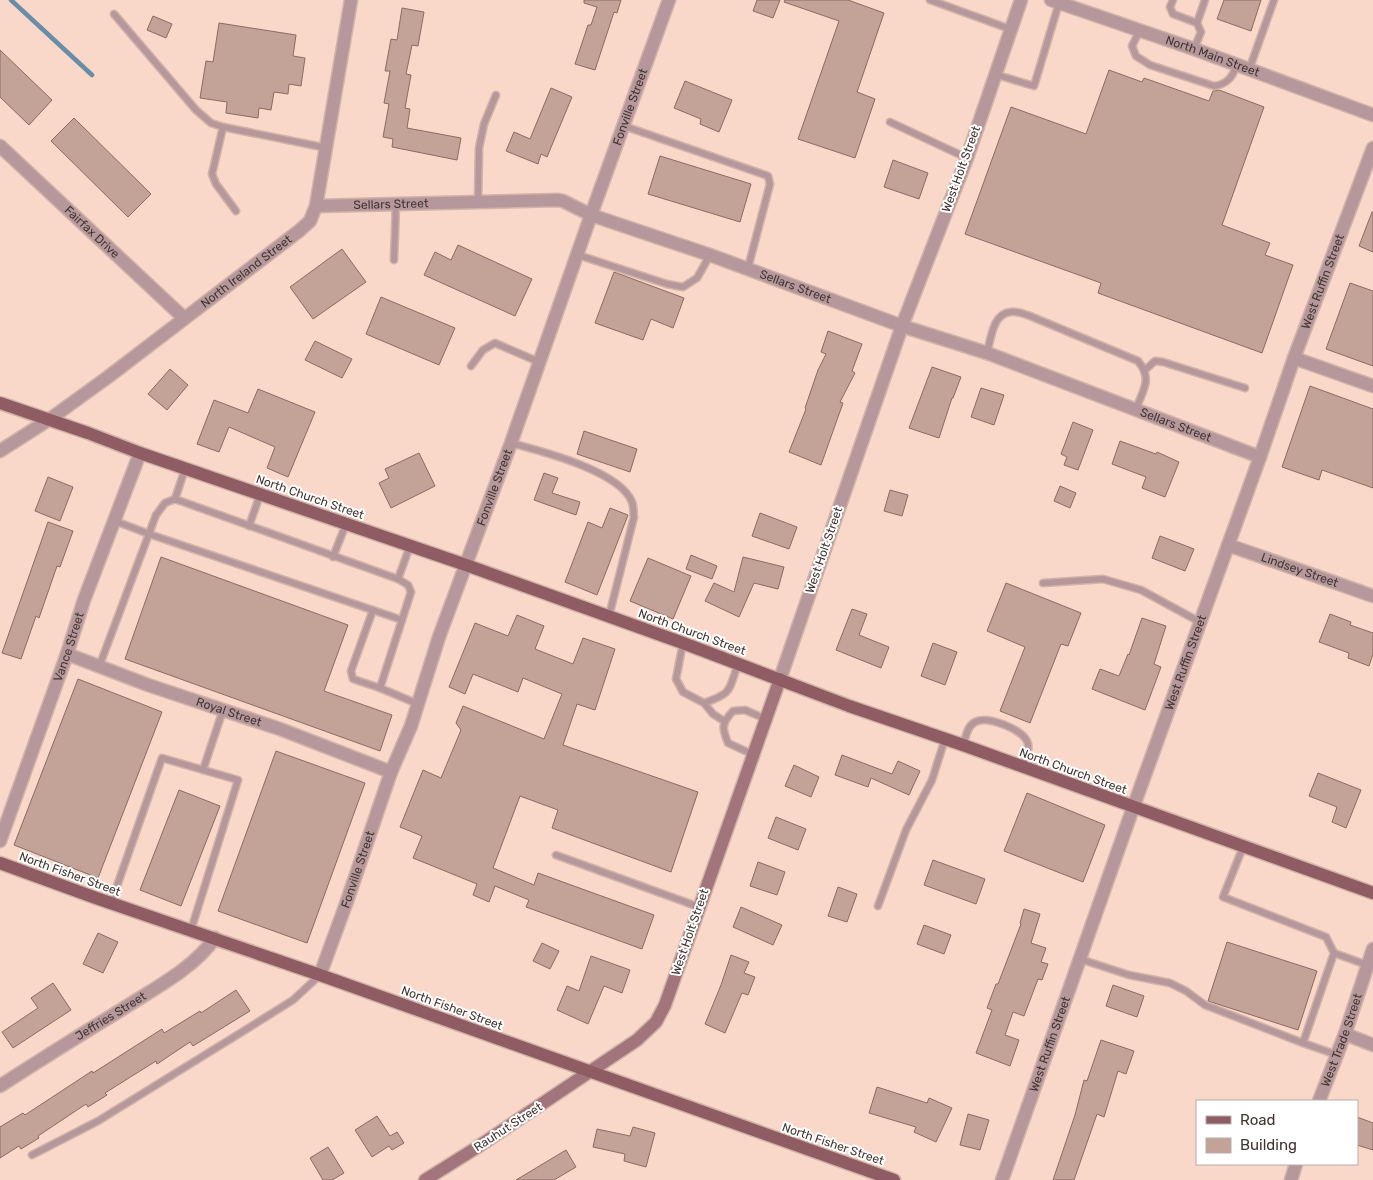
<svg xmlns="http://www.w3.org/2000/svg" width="1373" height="1180" viewBox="0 0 1373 1180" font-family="Rubik,sans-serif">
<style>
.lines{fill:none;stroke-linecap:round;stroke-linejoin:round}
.stream{stroke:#688da6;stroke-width:4.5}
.building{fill:#c3a297;stroke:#8b6c62}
.service-casing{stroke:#d1b3a7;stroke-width:9}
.minor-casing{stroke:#d1b3a7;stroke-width:15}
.tertiary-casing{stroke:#d1b3a7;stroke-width:15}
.secondary-casing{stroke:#d1b3a7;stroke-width:15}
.primary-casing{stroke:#d1b3a7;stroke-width:15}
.service{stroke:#b6989c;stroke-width:6}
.minor{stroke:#b6989c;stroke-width:12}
.tertiary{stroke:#b6989c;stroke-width:12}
.secondary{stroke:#a1757b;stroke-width:12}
.primary{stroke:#905c64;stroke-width:12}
.labels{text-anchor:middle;stroke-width:4;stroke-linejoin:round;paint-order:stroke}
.street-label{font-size:12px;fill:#423530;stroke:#fff}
</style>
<rect width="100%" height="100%" fill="#f9d7c9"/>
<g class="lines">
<path class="stream" d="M11 0 92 75"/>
</g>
<g class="building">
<path d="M584 0H621L617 13 614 12 595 70 575 64 588 25H591L597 7 584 3Z"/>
<path d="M757 0H780L773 18 753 11Z"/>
<path d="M785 0H848L884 13 857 92 875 99 855 158 798 139 839 21 784 2Z"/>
<path d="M1224 0H1261L1251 31 1217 19Z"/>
<path d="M402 8 424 12 418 46 412 45 406 74 411 75 405 108 410 109 407 128 461 138 457 160 392 147 393 139 383 137 389 104 384 103 390 71H385L391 39 397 40Z"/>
<path d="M153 16 172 24 166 38 147 30Z"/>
<path d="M219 23 296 35 293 56 305 58 301 86 289 84 288 94 274 92 271 110 259 108 258 118 226 113 227 102 200 98 206 61 213 62Z"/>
<path d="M0 50 52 100 29 125 0 97Z"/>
<path d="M1109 70 1142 82 1144 78 1209 101 1213 91 1219 90 1264 107 1222 225 1270 243 1265 255 1293 265 1262 353 1098 293 1101 283 965 234 1011 107 1086 134Z"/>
<path d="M685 81 732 100 719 132 700 124 701 119 674 108Z"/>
<path d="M551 88 572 97 547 157 541 154 538 164 506 151 514 132 530 139Z"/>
<path d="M74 118 151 194 128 217 51 141Z"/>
<path d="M660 156 751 184 740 222 648 194Z"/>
<path d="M893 160 928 173 919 199 884 187Z"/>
<path d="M1372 212H1373V252L1359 246Z"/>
<path d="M458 245 532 279 515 316 424 275 435 252 451 260Z"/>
<path d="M342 249 366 282 313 319 290 287Z"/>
<path d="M614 272 684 298 673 328 651 319 643 340 595 323Z"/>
<path d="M1350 283 1373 291V366L1326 349Z"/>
<path d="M381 297 455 328 439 365 366 334Z"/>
<path d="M828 331 862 344 852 371 855 373 840 402 843 403 821 465 789 452 806 409 805 408 818 370 826 354 821 352Z"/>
<path d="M315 341 352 359 342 378 305 360Z"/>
<path d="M932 367 961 377 953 398H952L939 438 909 428Z"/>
<path d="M170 369 188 385 167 410 148 394Z"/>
<path d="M1310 386 1373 409V488L1322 470 1319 480 1282 467Z"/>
<path d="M981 388 1004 395 994 425 971 417Z"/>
<path d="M258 389 315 412 288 477 267 468 275 447 229 427 219 452 197 444 214 400 248 413Z"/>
<path d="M1073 422 1093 430 1078 470 1064 465 1067 457 1061 454Z"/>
<path d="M584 431 637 449 630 472 577 454Z"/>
<path d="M1120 441 1156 454 1157 452 1179 462 1165 497 1142 488 1146 477 1112 464Z"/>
<path d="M419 453 435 486 391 508 379 483 389 478 385 469Z"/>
<path d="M544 473 558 478 552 493 580 502 576 515 534 500Z"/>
<path d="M48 477 73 487 60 521 35 511Z"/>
<path d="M1060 486 1076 493 1070 508 1054 501Z"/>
<path d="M890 490 908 495 902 516 884 511Z"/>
<path d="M610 508 628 515 597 595 565 582 588 522 602 528Z"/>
<path d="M760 513 797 527 789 549 752 536Z"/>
<path d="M48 522 73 531 60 567 57 566 39 618 36 616 21 659 2 653Z"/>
<path d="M1160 536 1194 549 1185 571 1152 558Z"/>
<path d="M691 555 717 566 712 579 686 569Z"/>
<path d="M161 557 348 625 324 691 392 715 380 751 125 659Z"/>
<path d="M743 557 784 567 778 589 754 583 739 617 705 601 714 583 734 592Z"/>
<path d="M648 558 691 576 673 619 630 601Z"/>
<path d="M1006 583 1081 613 1068 646 1061 644 1030 723 1000 711 1025 647 987 631Z"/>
<path d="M852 609 867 614 859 635 889 647 881 668 836 650Z"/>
<path d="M1330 614 1351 622 1350 625 1373 633V654L1369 666 1348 658 1349 653 1319 642Z"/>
<path d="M517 615 544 626 535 649 573 664 583 638 615 649 595 710 577 704 563 745 698 792 671 872 552 828 558 810 520 796 493 868 534 885 538 873 654 915 642 949 526 907 529 900 495 886 489 902 473 895 477 884 413 858 422 836 400 827 423 770 441 778 461 730 456 723 463 706 544 739 562 694 523 678 518 692 473 674 465 694 449 687 475 623 508 636Z"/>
<path d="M1142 618 1166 626 1154 664 1161 667 1145 710 1092 689 1100 669 1119 676 1128 654 1129 655Z"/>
<path d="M933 643 957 652 945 685 921 676Z"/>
<path d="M78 679 162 712 98 878 14 845Z"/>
<path d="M276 751 365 783 307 943 218 911Z"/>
<path d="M842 755 892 774 898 761 920 771 909 795 871 778 868 787 835 775Z"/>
<path d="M794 765 819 777 811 797 785 786Z"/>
<path d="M1318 773 1361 790 1346 828 1332 822 1337 807 1309 796Z"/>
<path d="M179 790 220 806 181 906 140 890Z"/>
<path d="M1027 793 1105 825 1083 882 1004 851Z"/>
<path d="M776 817 806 829 798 850 768 838Z"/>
<path d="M933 860 985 879 976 904 924 885Z"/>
<path d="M758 862 785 872 777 895 750 886Z"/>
<path d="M838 887 857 894 847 922 828 916Z"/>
<path d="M741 907 782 925 773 945 733 927Z"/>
<path d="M1024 909 1040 914 1031 943 1046 948 1041 962 1048 964 1042 980 1038 979 1024 1016 1013 1012 1005 1035 1019 1040 1010 1066 976 1053 992 1010 987 1008 996 984H998L1021 924 1020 923Z"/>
<path d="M924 925 951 935 944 954 917 944Z"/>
<path d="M98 933 118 942 103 973 83 964Z"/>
<path d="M1227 942 1317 971 1298 1030 1208 1001Z"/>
<path d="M542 943 559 951 550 969 533 961Z"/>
<path d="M731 955 749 962 744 973 755 977 748 995 742 993 725 1033 705 1024 721 985Z"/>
<path d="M591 956 630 970 622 993 604 986 588 1024 557 1010 567 986 579 991Z"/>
<path d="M53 983 71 1010 13 1048 2 1032 38 1008 31 998Z"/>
<path d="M1113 985 1144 996 1137 1017 1106 1006Z"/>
<path d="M236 990 250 1011 193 1046 190 1042 157 1064 156 1061 105 1093 107 1095 88 1107 86 1104 38 1136 39 1138 21 1149 19 1146 0 1158V1127L23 1113 25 1115 92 1071 93 1073 162 1029 164 1033 200 1011 201 1013Z"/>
<path d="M1101 1040 1134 1051 1126 1074 1118 1071 1104 1117 1097 1114 1074 1180H1053L1075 1115 1084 1080 1087 1081Z"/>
<path d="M877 1087 927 1103 929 1098 952 1108 936 1142 914 1132 916 1127 869 1113Z"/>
<path d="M968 1114 989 1120 980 1150 960 1145Z"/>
<path d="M377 1116 390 1136 397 1132 404 1143 392 1150 389 1146 372 1157 355 1130Z"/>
<path d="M1357 1117 1373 1123V1150L1357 1145Z"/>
<path d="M633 1127 655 1133 646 1167 624 1161 625 1154 593 1147 597 1129 630 1136Z"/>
<path d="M328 1147 344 1173 332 1180H323L310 1158Z"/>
<path d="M566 1150 576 1167 554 1180H516Z"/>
</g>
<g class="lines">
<g class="service-casing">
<g id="service">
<path d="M930 0 1010 29"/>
<path d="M1173 0 1170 7 1173 14 1197 23 1205 0"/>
<path d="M114 14 196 110 211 123 223 127 327 148"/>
<path d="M1140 30 1132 46 1136 56 1150 65 1214 86C1227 84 1232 78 1237 65"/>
<path d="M1194 49 1201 32 1197 23"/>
<path d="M1249 70 1274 0"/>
<path d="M994 74 1034 86 1059 3"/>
<path d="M890 122 967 158"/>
<path d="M624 126 768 176 770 184 748 268"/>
<path d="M223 127 212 174 216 184 236 211"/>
<path d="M478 202 479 148 484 124 496 95"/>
<path d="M578 255 667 284 683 287 697 278 710 255"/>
<path d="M394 260 396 204"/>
<path d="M987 353C991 338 993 313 1011 312 1017 311 1024 314 1030 316L1138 361C1153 379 1143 390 1136 409"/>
<path d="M471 366 483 350 495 343 539 362"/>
<path d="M1145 370 1155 361 1163 362 1245 388"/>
<path d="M511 443C541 451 620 471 632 502 634 506 633 513 634 517L609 616"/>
<path d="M175 499 185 469"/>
<path d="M115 521 149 534 402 620"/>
<path d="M249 526 260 495"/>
<path d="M333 557 346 524"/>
<path d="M398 579 410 546"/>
<path d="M1043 583 1103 579 1141 590 1200 622"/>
<path d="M683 643 676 679 683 692 704 703C733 693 728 691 738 664"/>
<path d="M99 667 156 515 165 503 175 499 398 579 408 585 411 592 380 688 353 679 351 671 373 610"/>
<path d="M380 688 418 704"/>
<path d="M704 703 713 714 724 721"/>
<path d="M963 745C966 737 967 726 975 722 987 715 1021 729 1027 741 1031 749 1025 759 1022 767"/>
<path d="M754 755 728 743C722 728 721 724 733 711L745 710 766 719"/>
<path d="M203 770 223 710"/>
<path d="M1243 847 1223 897 1326 937 1334 953 1367 965"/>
<path d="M556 855 699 907"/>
<path d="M111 903 162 758 238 780 191 930"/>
<path d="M878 906 906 830 932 780 945 739"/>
<path d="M1334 953 1303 1043 1337 1055"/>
<path d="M1080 959 1129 975 1170 983 1186 991 1205 1005 1303 1043"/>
<path d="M32 1155 98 1121 242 1032 293 1000 320 975"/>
</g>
</g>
<g class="minor-casing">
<g id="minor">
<path id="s1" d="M0 146 184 318"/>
<path id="s2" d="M316 206 558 200 563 201 591 215 710 255 902 326 987 353 1260 457"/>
<path d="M1294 358 1373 386"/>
<path id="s3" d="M1228 545 1373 596"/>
<path id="s4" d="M67 654 148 685 280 729 391 772"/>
<path d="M780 679 902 326 967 158 1021 0"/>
<path id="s5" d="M0 841 67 654 84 600 140 453"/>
<path id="s6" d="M320 975 346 904 391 772 411 726 439 637 511 443 591 215 669 0"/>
<path d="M1345 1034 1373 1045"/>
<path id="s7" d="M0 1086C40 1060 80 1035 121 1010 153 989 192 970 215 938"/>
<path id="s8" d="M1002 1180 1133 808 1260 457 1294 358 1373 148"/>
</g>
</g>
<g class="tertiary-casing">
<g id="tertiary">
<path id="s9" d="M1051 0 1194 49 1373 115"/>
<path id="s10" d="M0 451 50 419 108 377 299 231 310 221 316 206 351 0"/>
<path id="s11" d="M1319 1101 1345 1034 1373 949"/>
<path d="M1291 1180 1296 1164"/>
</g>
</g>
<g class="secondary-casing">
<path id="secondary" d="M425 1180 476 1148 637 1040 656 1022 665 1005 780 679"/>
</g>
<g class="primary-casing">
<g id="primary">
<path d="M0 403 88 433 140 453 466 565 683 643 849 706 963 745 1373 893"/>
<path d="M0 863 96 898 320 975 894 1180"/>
</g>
</g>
<use href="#service" class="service"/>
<use href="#minor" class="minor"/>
<use href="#tertiary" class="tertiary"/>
<use href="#secondary" class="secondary"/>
<use href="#primary" class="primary"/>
</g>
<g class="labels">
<g class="street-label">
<text dy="4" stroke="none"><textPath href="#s9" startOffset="171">North Main Street</textPath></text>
<text dy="4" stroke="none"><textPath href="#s6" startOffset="922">Fonville Street</textPath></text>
<text transform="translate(961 169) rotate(-70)" y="4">West Holt Street</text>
<text dy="4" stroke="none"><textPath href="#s2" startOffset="75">Sellars Street</textPath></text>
<text dy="4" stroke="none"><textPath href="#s1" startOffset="126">Fairfax Drive</textPath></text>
<text dy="4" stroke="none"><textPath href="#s10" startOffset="305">North Ireland Street</textPath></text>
<text dy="4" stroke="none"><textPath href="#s8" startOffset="954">West Ruffin Street</textPath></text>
<text dy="4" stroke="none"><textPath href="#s2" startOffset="495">Sellars Street</textPath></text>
<text dy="4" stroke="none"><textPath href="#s2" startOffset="900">Sellars Street</textPath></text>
<text dy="4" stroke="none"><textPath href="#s6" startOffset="518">Fonville Street</textPath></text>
<text transform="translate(310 497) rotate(19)" y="4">North Church Street</text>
<text transform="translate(824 550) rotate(-71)" y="4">West Holt Street</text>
<text dy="4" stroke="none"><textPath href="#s3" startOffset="76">Lindsey Street</textPath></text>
<text transform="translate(692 632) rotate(20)" y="4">North Church Street</text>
<text dy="4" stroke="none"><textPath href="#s5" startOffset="206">Vance Street</textPath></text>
<text dy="4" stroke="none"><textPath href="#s8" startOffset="549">West Ruffin Street</textPath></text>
<text dy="4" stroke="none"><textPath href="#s4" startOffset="172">Royal Street</textPath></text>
<text transform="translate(1073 771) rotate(20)" y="4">North Church Street</text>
<text dy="4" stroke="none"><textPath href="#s6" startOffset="112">Fonville Street</textPath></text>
<text transform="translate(70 874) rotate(20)" y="4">North Fisher Street</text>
<text transform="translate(690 932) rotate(-71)" y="4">West Holt Street</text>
<text transform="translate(452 1008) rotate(20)" y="4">North Fisher Street</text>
<text dy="4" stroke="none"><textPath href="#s7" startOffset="131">Jeffries Street</textPath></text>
<text dy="4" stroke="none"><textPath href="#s11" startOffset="65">West Trade Street</textPath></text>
<text dy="4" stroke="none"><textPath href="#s8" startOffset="144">West Ruffin Street</textPath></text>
<text transform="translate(508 1127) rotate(-33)" y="4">Rauhut Street</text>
<text transform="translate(833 1144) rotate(19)" y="4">North Fisher Street</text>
</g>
</g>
<rect x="1196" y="1100" width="162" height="65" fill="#ffffff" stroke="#b3aeac"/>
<rect x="1206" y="1116" width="25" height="8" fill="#905c64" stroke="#b3aeac"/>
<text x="1240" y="1125" font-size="15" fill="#423530">Road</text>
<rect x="1206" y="1138" width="25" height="15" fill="#c3a297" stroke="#b3aeac"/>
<text x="1240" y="1150" font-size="15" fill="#423530">Building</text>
</svg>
